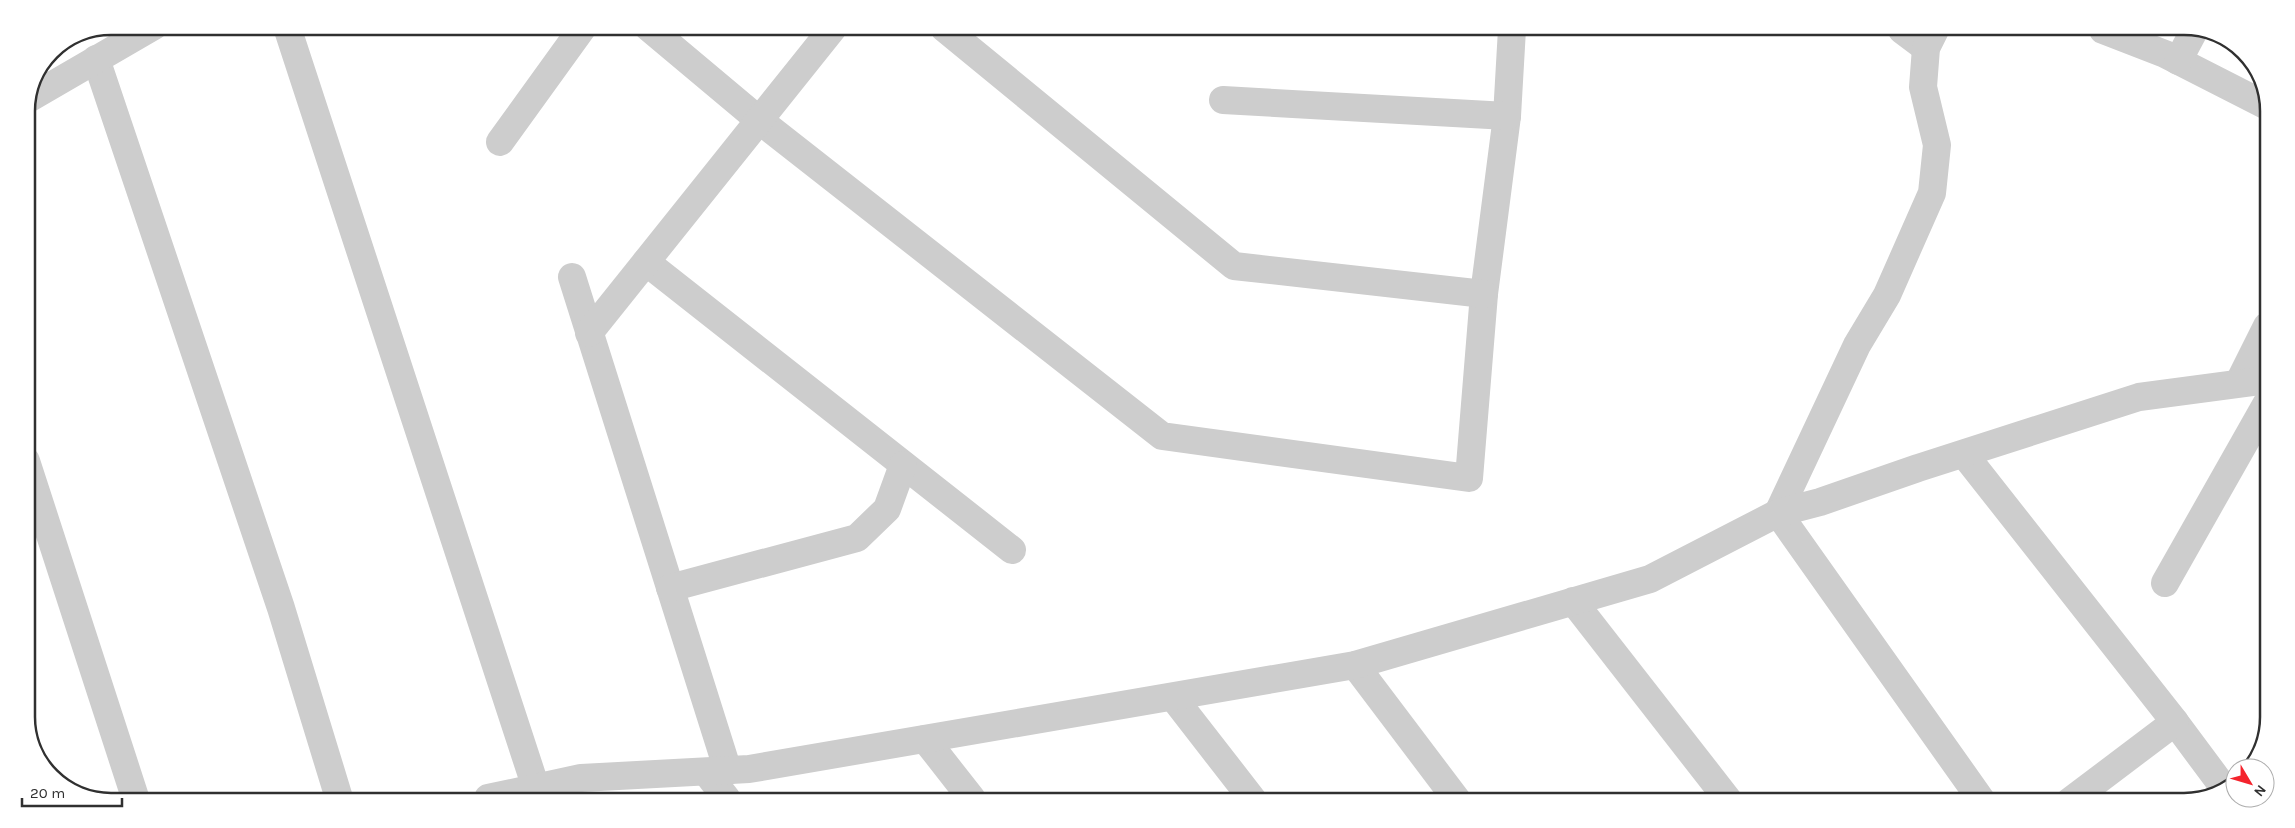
<svg xmlns="http://www.w3.org/2000/svg" width="2295" height="828" viewBox="0 0 2295 828" font-family="Karla,sans-serif">
<style>
.lines{fill:none;stroke-linecap:round;stroke-linejoin:round}
.minor{stroke:#cdcdcd;stroke-width:28}
.rim{fill:none;stroke:#303030;stroke-width:2.5}
</style>
<rect width="100%" height="100%" fill="#fff"/>
<g class="lines">
<g class="minor">
<path d="M287 27 536 788"/>
<path d="M648 27 759 120 1162 436 1469 478 1484 294 1507 116 1512 29"/>
<path d="M944 28 1234 266 1484 294"/>
<path d="M1902 30 1926 48"/>
<path d="M2103 30 2165 54 2269 107"/>
<path d="M96 59 281 608 339 798"/>
<path d="M2178 61 2194 31"/>
<path d="M30 98 154 26"/>
<path d="M1223 100 1507 116"/>
<path d="M500 142 583 27"/>
<path d="M646 262 1012 550"/>
<path d="M572 277 728 771"/>
<path d="M589 333 833 28"/>
<path d="M2239 382 2267 326"/>
<path d="M1964 454 2175 722 2224 788"/>
<path d="M26 461 135 797"/>
<path d="M1778 513 1857 345 1887 295 1932 193 1937 145 1923 87 1926 48 1935 30"/>
<path d="M1778 513 1982 801"/>
<path d="M2165 583 2267 403"/>
<path d="M670 588 857 538 887 509 903 465"/>
<path d="M1573 601 1729 801"/>
<path d="M1355 665 1457 800"/>
<path d="M1173 697 1253 800"/>
<path d="M925 739 972 799"/>
<path d="M706 772 727 799"/>
<path d="M488 798 581 778 749 769 1355 665 1650 579 1778 513 1820 502 1918 468 2139 397 2267 380"/>
<path d="M2069 802 2175 722"/>
</g>
</g>
<path d="M0 0H2295V828H0ZM111 35H2184A76 76 0 0 1 2260 111V717A76 76 0 0 1 2184 793H111A76 76 0 0 1 35 717V111A76 76 0 0 1 111 35Z" fill="#fff" fill-rule="evenodd"/>
<path class="rim" d="M111 35H2184A76 76 0 0 1 2260 111V717A76 76 0 0 1 2184 793H111A76 76 0 0 1 35 717V111A76 76 0 0 1 111 35Z"/>
<g transform="translate(2250 783) rotate(128)"><circle r="24" fill="#ffffff" stroke="#acacac"/>
<path d="M0-4L9 19L0 12L-9 19Z" fill="#f4242d"/>
<text y="-8" font-size="14" font-weight="bold" text-anchor="middle" fill="#303030">N</text>
</g>
<path d="M22 798v8h100v-8" fill="none" stroke="#303030" stroke-width="2.5"/>
<text x="30" y="798" font-size="15" fill="#303030" stroke="#ffffff" stroke-width="4" paint-order="stroke">20 m</text>
</svg>
